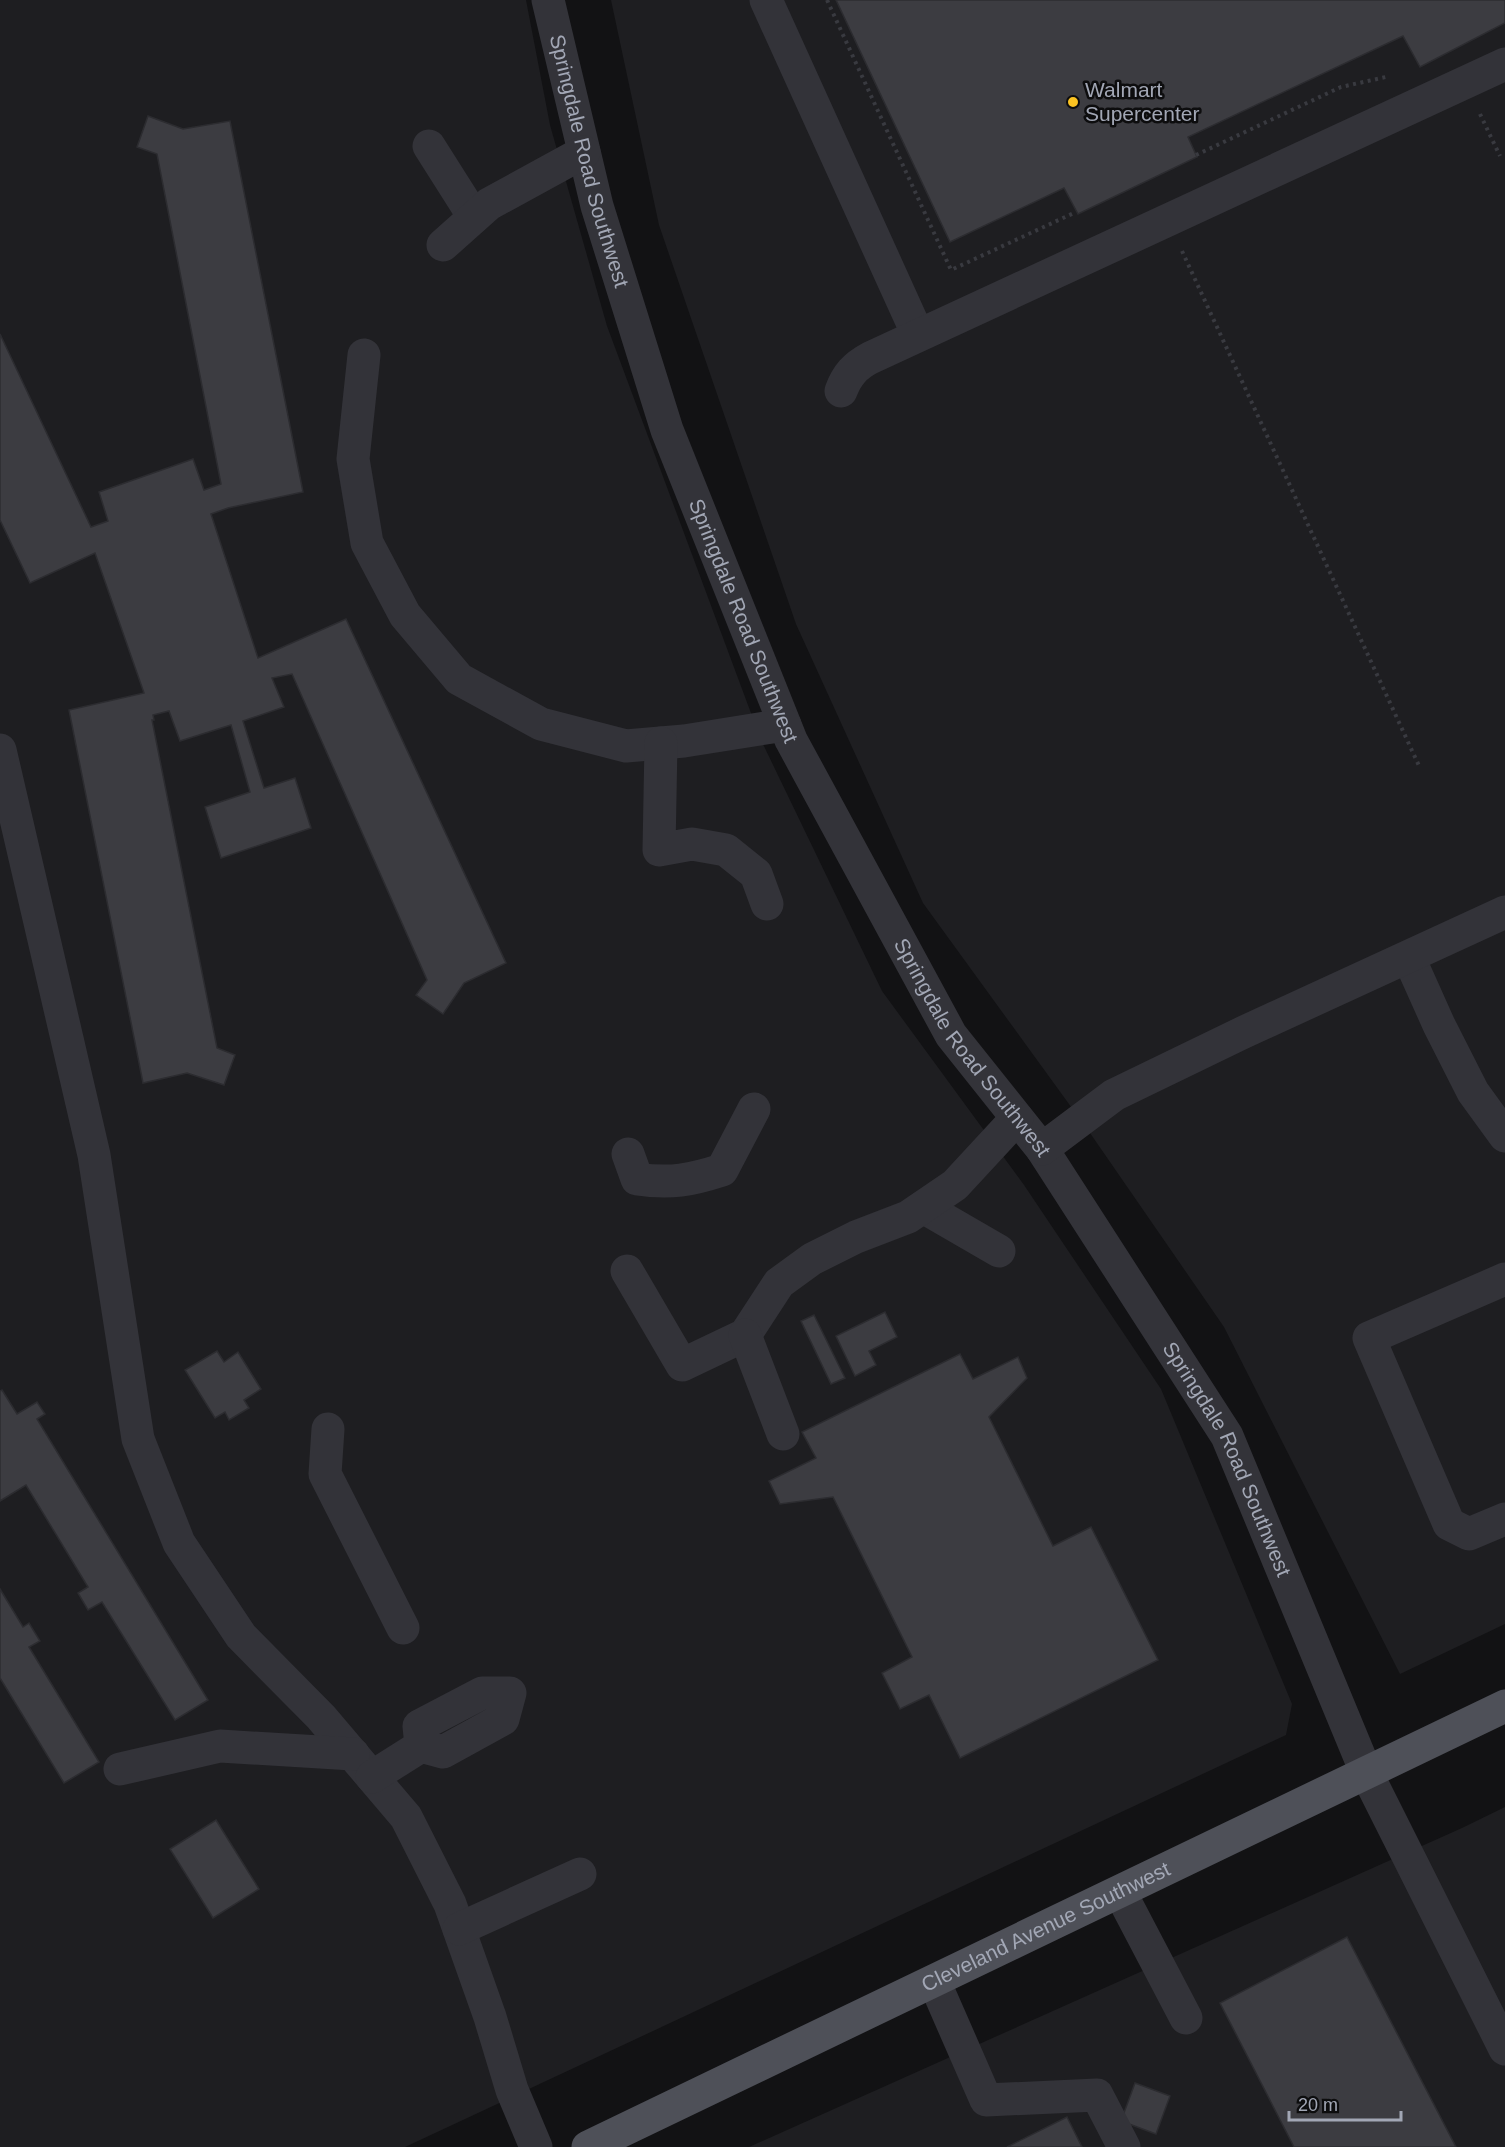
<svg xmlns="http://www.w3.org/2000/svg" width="1505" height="2147" viewBox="0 0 1505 2147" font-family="Helvetica,sans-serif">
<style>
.built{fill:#1e1e21}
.building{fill:#3c3c41;stroke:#2c2c30;stroke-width:1.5}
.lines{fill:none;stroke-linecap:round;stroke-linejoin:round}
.path{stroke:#393a40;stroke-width:4;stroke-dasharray:3 4.5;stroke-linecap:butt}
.minor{stroke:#333339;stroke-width:33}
.major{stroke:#4e5058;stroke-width:33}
.poi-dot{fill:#fbc322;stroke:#0d0d0e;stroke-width:2}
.labels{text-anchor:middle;stroke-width:5;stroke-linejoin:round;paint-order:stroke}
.poi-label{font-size:21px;fill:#a2a7b5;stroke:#0d0d0e;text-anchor:start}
.street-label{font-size:21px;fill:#a2a7b5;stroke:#0d0d0e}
</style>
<rect width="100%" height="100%" fill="#121214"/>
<g class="built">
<path d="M0 0H526L550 125 607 326 761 740 882 991 1024 1185 1161 1389 1292 1704 1286 1735 405 2147H0Z"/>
<path d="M611 0H1505V1624L1400 1674 1224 1327 1090 1133 923 903 796 624 659 225Z"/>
<path d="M1505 1807V2147H749L1462 1828Z"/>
</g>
<g class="building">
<path d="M836 0H1505V23L1420 67 1403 36 1188 137 1197 157 1078 214 1064 188 950 242Z"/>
<path d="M148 116 183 129 230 121 303 492 228 508 211 514 258 658 346 619 506 963 464 983 443 1014 416 995 427 980 292 674 272 678 284 707 243 721 264 788 295 778 311 828 221 858 205 807 250 792 231 725 180 741 169 711 153 715 154 720H152L217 1048 235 1055 224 1085 187 1073 143 1083 69 710 144 693 95 553 30 583 0 520V334L91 527 108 521 99 492 193 459 204 490 221 484 157 154 137 147Z"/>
<path d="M885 1312 897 1337 869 1351 876 1365 855 1376 836 1336Z"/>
<path d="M814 1315 845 1378 831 1384 801 1321Z"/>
<path d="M217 1351 224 1362 238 1352 261 1389 244 1400 249 1408 229 1420 225 1412 215 1418 185 1370Z"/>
<path d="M960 1354 973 1379 1018 1357 1027 1378 989 1417 1053 1546 1091 1527 1158 1660 960 1758 929 1695 900 1709 882 1673 912 1657 833 1497 780 1504 769 1481 816 1458 802 1432Z"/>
<path d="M2 1390 17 1414 37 1402 45 1414 37 1419 208 1700 175 1720 102 1602 88 1610 78 1593 88 1587 26 1485 0 1501V1391Z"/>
<path d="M0 1589 23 1627 29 1623 40 1641 29 1647 99 1762 64 1783 0 1678Z"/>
<path d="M216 1820 259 1889 213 1918 170 1849Z"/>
<path d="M1347 1937 1456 2147H1294L1220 2003Z"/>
<path d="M1135 2083 1170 2096 1156 2134 1121 2121Z"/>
<path d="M1067 2117 1082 2147H1007Z"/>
</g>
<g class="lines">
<g class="path">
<path d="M827 0 951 270 1076 212"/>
<path d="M1480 114 1500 156"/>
<path d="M1196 155 1341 87 1386 77"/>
<path d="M1182 251 1420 768"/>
</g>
<g class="minor">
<path id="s1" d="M548 0 597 206 667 430 791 740 951 1035 1042 1149 1227 1436 1366 1772 1505 2049"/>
<path d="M766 0 918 335"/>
<path d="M429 146 474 217"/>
<path d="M443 245 489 204 584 152"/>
<path d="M364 355 353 459 367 543 405 615 459 679 541 724 626 746 684 741 785 725"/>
<path d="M841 391C847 375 855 366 870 358L1505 64"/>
<path d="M661 743 659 850 692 844 726 850 756 874 767 904"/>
<path d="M0 750 94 1155 138 1439 179 1543 241 1636 321 1717 406 1817 450 1904 490 2017 512 2090 536 2147"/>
<path d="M1409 958 1439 1025 1473 1092 1505 1136"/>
<path d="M1042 1149 1114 1095 1242 1033 1505 912"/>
<path d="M628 1154 637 1179C671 1184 691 1180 722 1170L754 1109"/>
<path d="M923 1207 999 1251"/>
<path d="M627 1271 682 1365 745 1335 779 1283 812 1259 856 1237 908 1217 955 1185 1017 1118"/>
<path d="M1505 1279 1369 1338 1449 1524 1469 1534 1505 1519"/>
<path d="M745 1335 783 1434"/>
<path d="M328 1429 325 1474 403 1628"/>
<path d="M120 1769 220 1746 353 1754"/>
<path d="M372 1777 421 1746 443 1752 503 1719 510 1693H482L419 1726 421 1746"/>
<path d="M1120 1892 1186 2018"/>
<path d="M459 1929 580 1874"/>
<path d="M934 1981 986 2100 1097 2095 1124 2147"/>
</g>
<path class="major" id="s2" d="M588 2147 1505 1706"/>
</g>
<circle class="poi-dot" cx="1073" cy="102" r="6"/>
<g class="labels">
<g class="poi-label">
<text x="1085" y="97">Walmart<tspan x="1085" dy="24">Supercenter</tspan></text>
</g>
<g class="street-label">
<text dy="7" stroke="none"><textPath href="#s1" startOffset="166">Springdale Road Southwest</textPath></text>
<text dy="7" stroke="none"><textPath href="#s1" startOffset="652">Springdale Road Southwest</textPath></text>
<text dy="7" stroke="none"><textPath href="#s1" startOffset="1138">Springdale Road Southwest</textPath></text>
<text dy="7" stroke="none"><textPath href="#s1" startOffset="1624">Springdale Road Southwest</textPath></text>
<text dy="7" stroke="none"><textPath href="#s2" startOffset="508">Cleveland Avenue Southwest</textPath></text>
</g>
</g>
<path d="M1289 2111v9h112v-9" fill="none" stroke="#a2a7b5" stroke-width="3"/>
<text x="1298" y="2111" font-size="18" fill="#a2a7b5" stroke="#0d0d0e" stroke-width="4.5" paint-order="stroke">20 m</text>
</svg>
